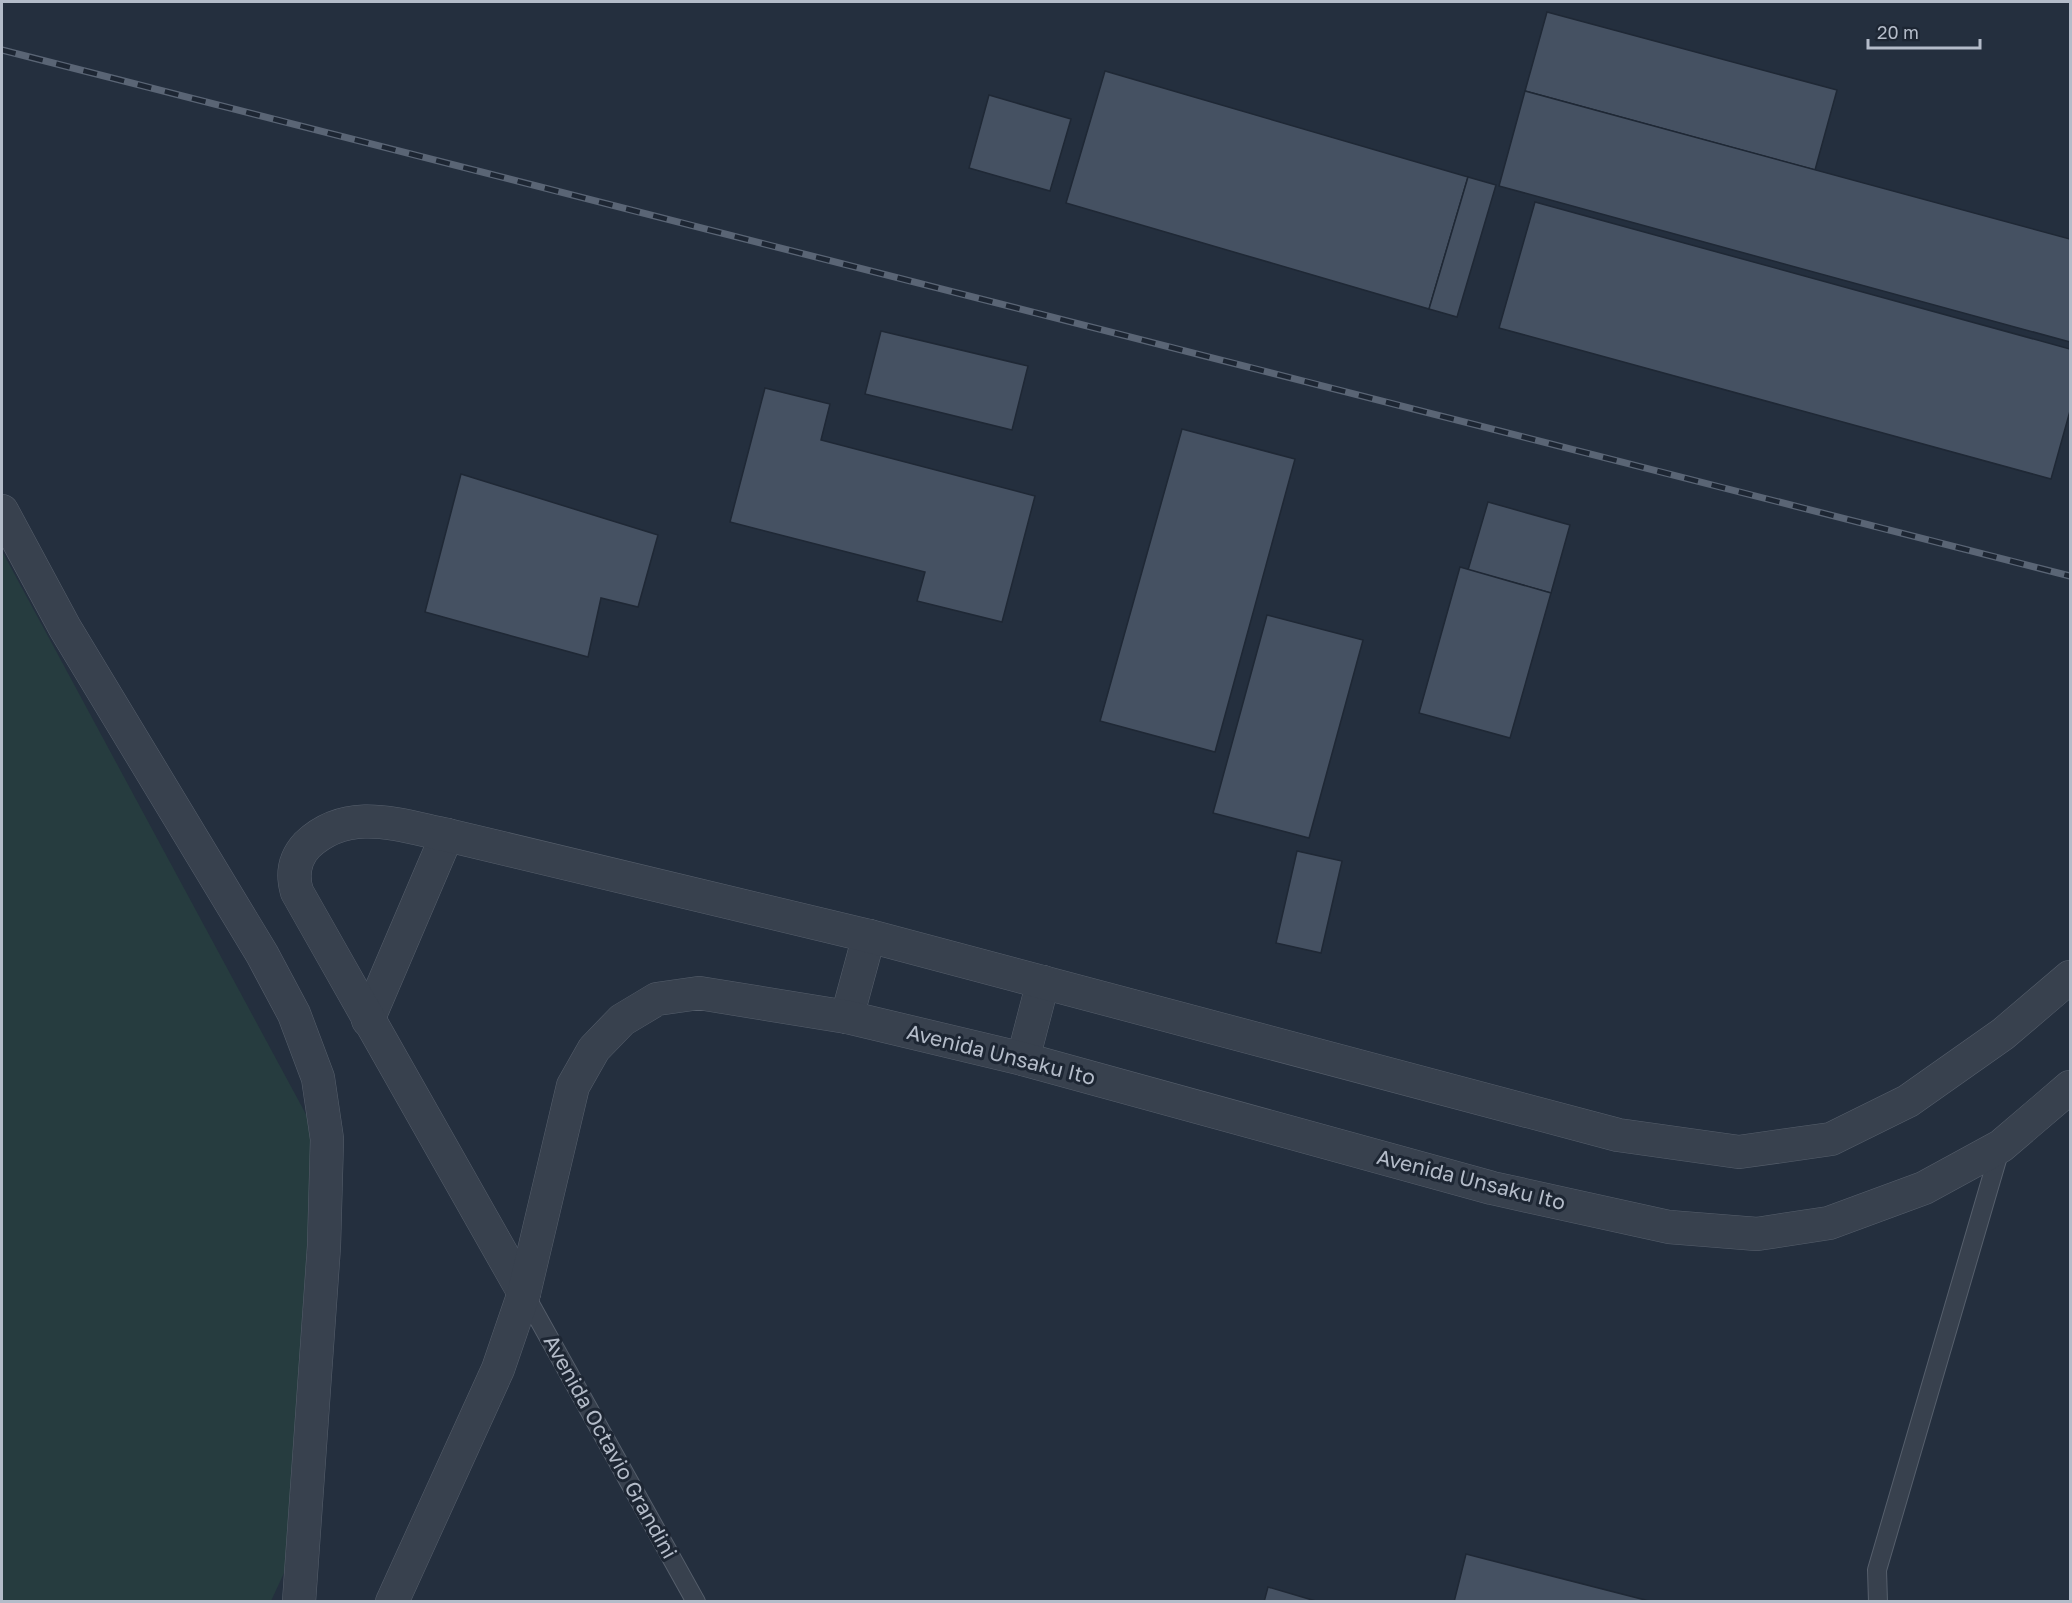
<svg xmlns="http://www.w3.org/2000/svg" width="2072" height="1603" viewBox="0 0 2072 1603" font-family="'Golos Text',sans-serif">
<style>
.green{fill:#263c3f}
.building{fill:#455162;stroke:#1f2835;stroke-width:1.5}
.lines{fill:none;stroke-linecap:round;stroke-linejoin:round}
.service-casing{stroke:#565f6c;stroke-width:20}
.minor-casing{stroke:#565f6c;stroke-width:34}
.service{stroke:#38414e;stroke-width:18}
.minor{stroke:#38414e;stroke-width:33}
.rail-casing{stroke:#5a6575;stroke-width:7}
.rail{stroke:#1d2633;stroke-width:4.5;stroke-dasharray:14;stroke-linecap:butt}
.labels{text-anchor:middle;stroke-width:6;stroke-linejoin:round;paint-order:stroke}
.street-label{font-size:21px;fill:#b4bcc9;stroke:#1d2633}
</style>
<rect width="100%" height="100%" fill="#242f3e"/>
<path class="green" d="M2 551 315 1131 291 1558 271 1601H2Z"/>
<g class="building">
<path d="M1547 12 1837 90 1815 170 1525 91Z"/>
<path d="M1105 71 1468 177 1429 309 1066 203Z"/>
<path d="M1525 91 2070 239V342L1499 186Z"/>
<path d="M989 95 1071 119 1050 191 969 168Z"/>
<path d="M1468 177 1496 185 1457 317 1429 309Z"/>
<path d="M1535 202 2070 349V411L2051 479 1499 328Z"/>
<path d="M881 331 1028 366 1012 430 865 394Z"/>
<path d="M765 388 830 404 821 440 1035 496 1002 622 917 601 925 572 730 522Z"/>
<path d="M1182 429 1295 459 1215 752 1100 721Z"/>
<path d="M461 474 658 535 638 607 601 598 588 657 425 612Z"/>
<path d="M1488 502 1570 525 1551 593 1468 570Z"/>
<path d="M1460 567 1551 593 1510 738 1419 713Z"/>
<path d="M1267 615 1363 640 1309 838 1213 813Z"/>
<path d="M1297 851 1342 861 1321 953 1276 943Z"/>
<path d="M1466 1554 1653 1602H1454Z"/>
<path d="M1268 1587 1319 1602H1264Z"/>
</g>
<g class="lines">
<g class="service-casing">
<g id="service">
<path d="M524 1293 696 1602"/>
<path d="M1878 1602 1877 1570 2001 1146"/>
</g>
</g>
<g class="minor-casing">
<g id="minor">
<path d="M2 511 65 628 262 954 294 1014 318 1078 327 1139 324 1246 299 1602"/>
<path d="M847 1017 869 936"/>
<path d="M368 1020 447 835"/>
<path d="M1023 1059 1043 982"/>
<path d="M524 1293 297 892C292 875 294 859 307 845 348 806 398 825 447 835L869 936 1618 1135 1739 1152 1831 1139 1908 1101 2003 1034 2070 977"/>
<path d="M392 1602 498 1369 524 1293 573 1086 594 1049 622 1020 657 999 699 993 847 1017 1023 1059 1492 1188 1669 1227 1757 1234 1829 1223 1924 1188 2001 1146 2070 1087"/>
</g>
</g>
<use href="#service" class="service"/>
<use href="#minor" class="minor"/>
<g class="rail-casing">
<path id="rail" d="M2 50 2070 576"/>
</g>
<use href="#rail" class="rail"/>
</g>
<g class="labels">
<g class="street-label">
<text transform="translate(1001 1055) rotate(14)" y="7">Avenida Unsaku Ito</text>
<text transform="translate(1471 1180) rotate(14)" y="7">Avenida Unsaku Ito</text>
<text transform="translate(610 1447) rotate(61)" y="7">Avenida Octavio Grandini</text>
</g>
</g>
<rect width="2072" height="1603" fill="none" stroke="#b4bcc9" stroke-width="6"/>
<path d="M1868 39v9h112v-9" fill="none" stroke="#b4bcc9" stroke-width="3"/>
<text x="1877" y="39" font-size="18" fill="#b4bcc9" stroke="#1d2633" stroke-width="4.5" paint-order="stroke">20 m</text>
</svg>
